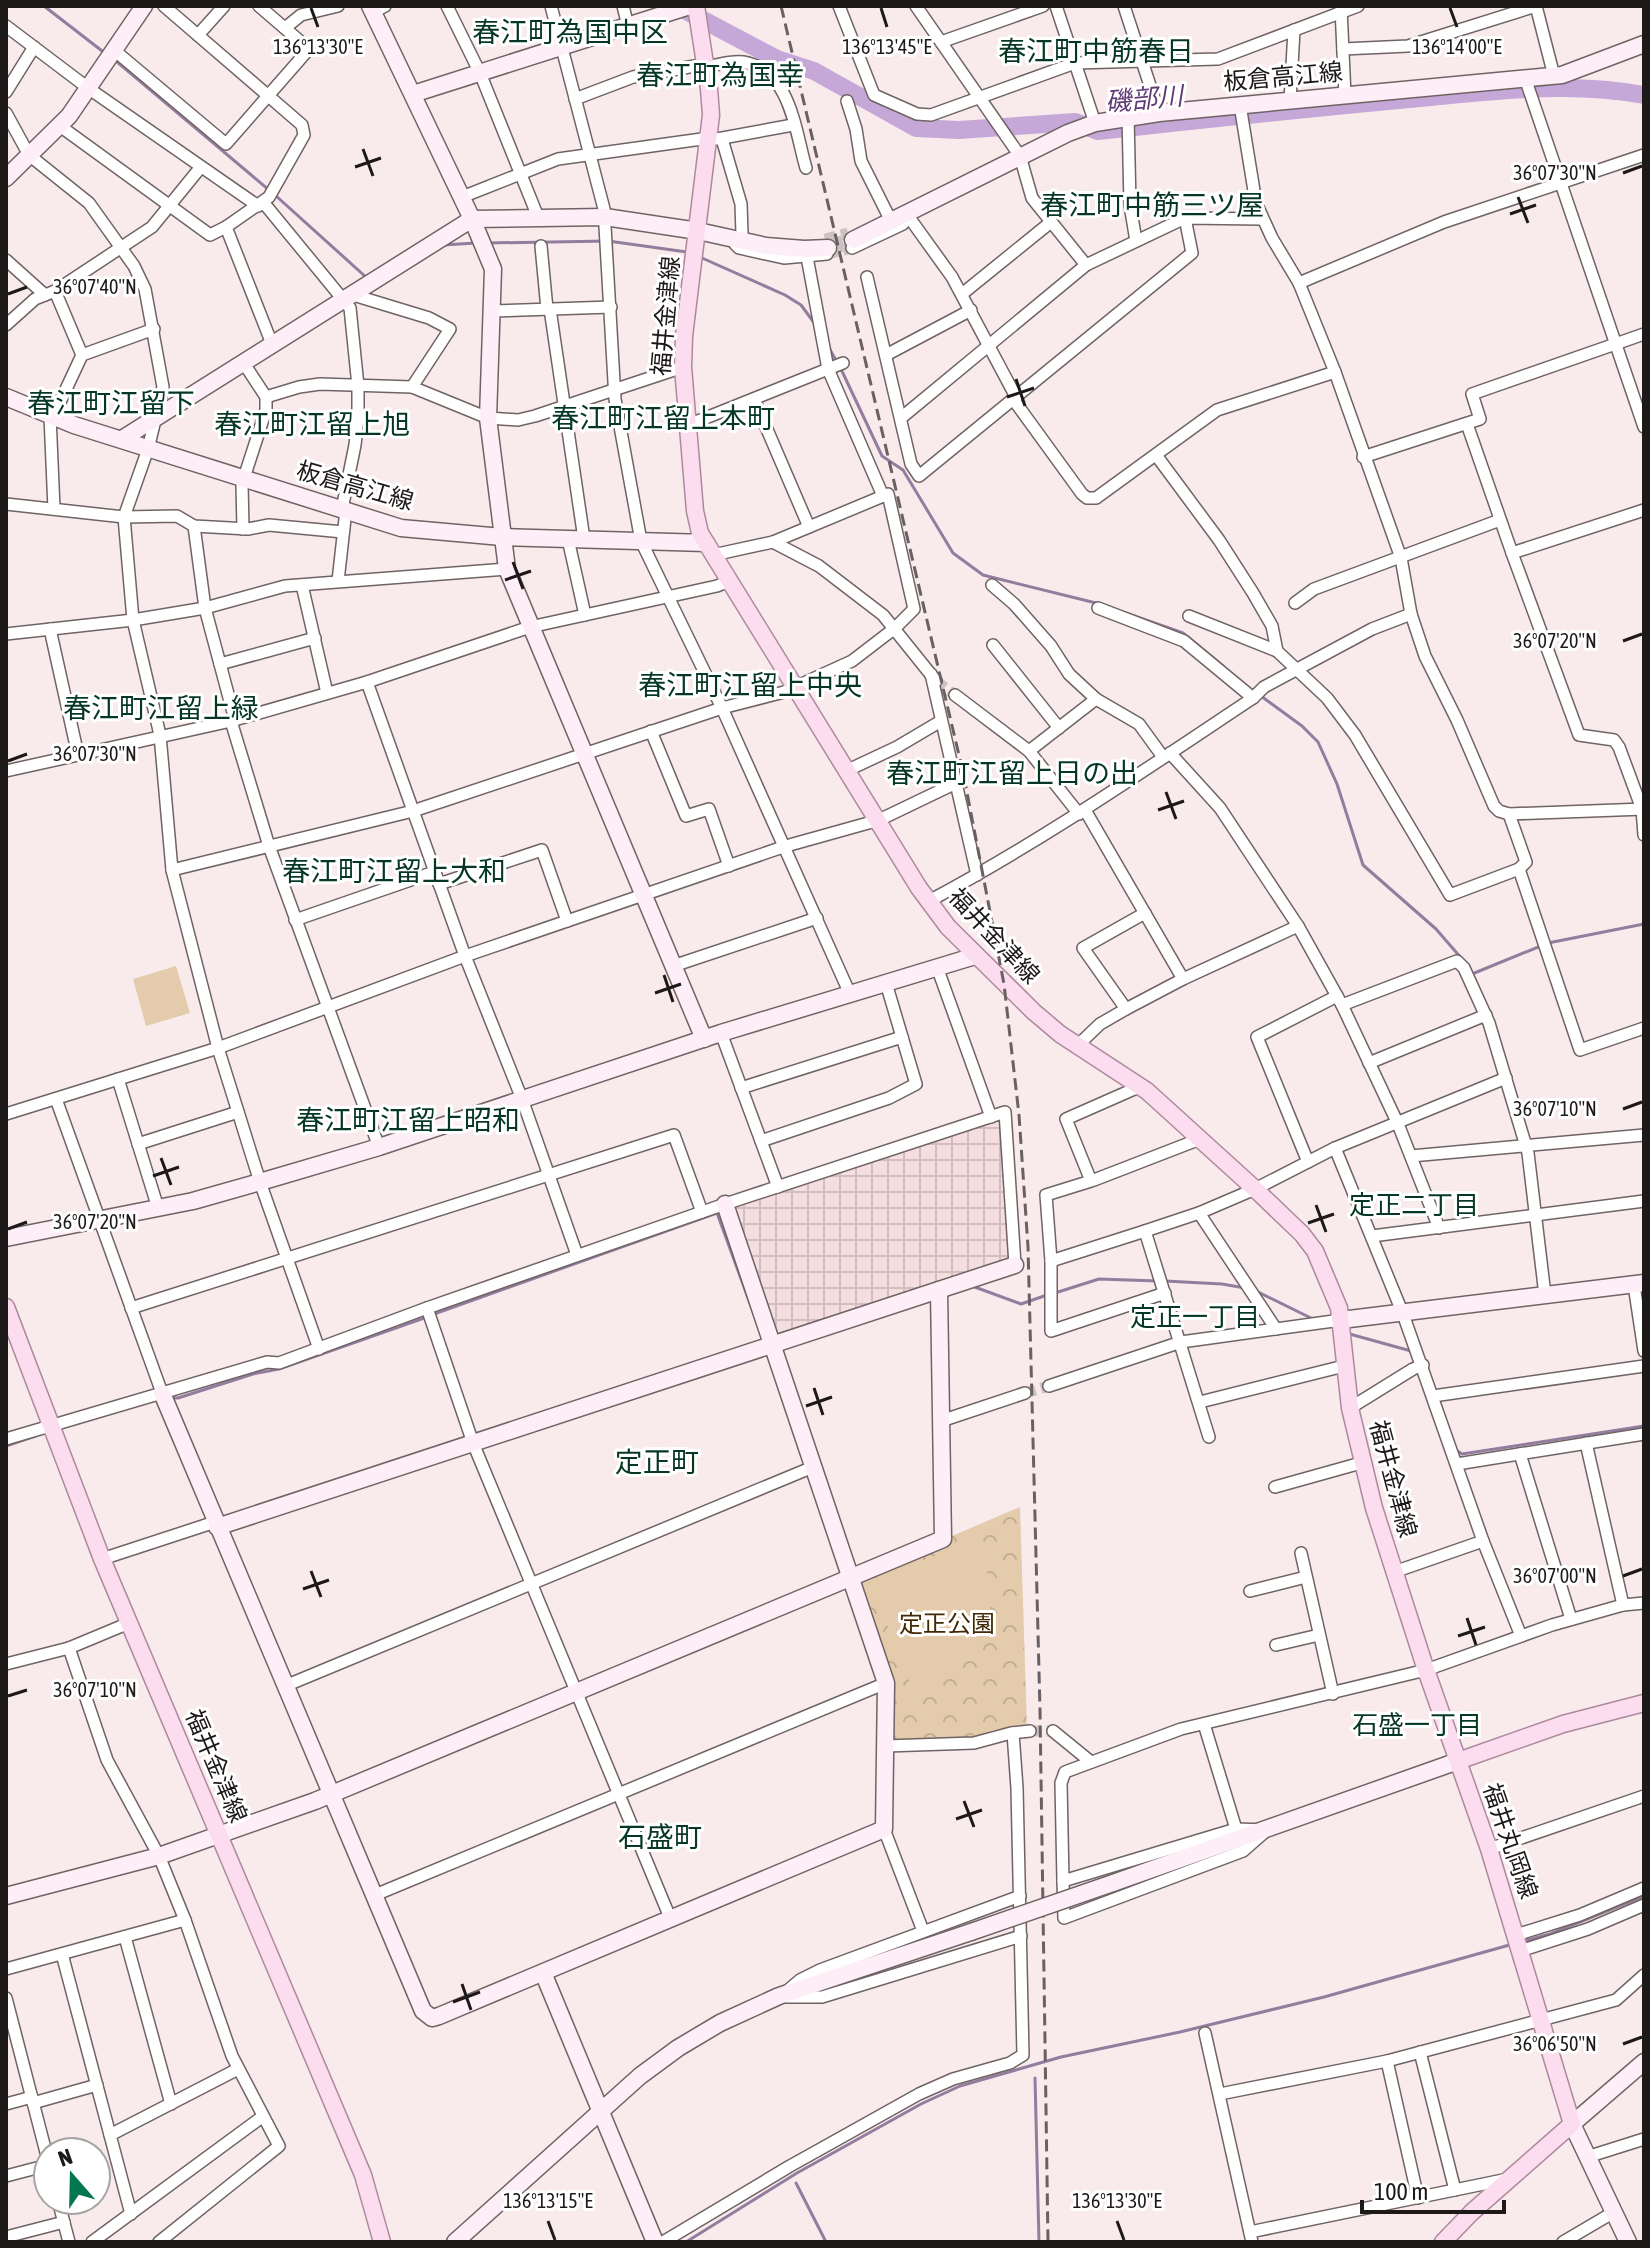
<svg xmlns="http://www.w3.org/2000/svg" width="1650" height="2248" viewBox="0 0 1650 2248" font-family="'Asap Condensed','Noto Sans JP',sans-serif">
<style>
.industrial{fill:url(#industrial-grid)}
.forest{fill:url(#forest-crowns)}
.garden{fill:#e4cbab}
.lines{fill:none;stroke-linecap:round;stroke-linejoin:round}
.stream{stroke:#937d9e;stroke-width:3}
.river{stroke:#c5a8d7;stroke-width:18}
.street-tunnel{stroke:#cdc1c2;stroke-width:11;stroke-dasharray:11 5.5;stroke-linecap:butt}
.secondary-tunnel{stroke:#cdc1c2;stroke-width:16;stroke-dasharray:16 8;stroke-linecap:butt}
.street-casing{stroke:#6f6363;stroke-width:14}
.secondary-casing{stroke:#6f6363;stroke-width:19}
.primary-casing{stroke:#ad899e;stroke-width:19}
.street{stroke:#fff;stroke-width:11}
.secondary{stroke:#feeef7;stroke-width:16}
.primary{stroke:#fcdcef;stroke-width:16}
.rail{stroke:#696161;stroke-width:3;stroke-dasharray:12 6;stroke-linecap:butt}
.secondary-bridge-casing{stroke:#6f6363;stroke-width:19;stroke-linecap:butt}
.secondary-bridge{stroke:#feeef7;stroke-width:16}
.ticks{fill:none;stroke:#1e1919;stroke-width:3}
.labels{text-anchor:middle;stroke-width:6;stroke-linejoin:round;paint-order:stroke}
.street-label{font-size:24px;fill:#1e1919;stroke:#fff}
.park-label{font-size:24px;fill:#412903;stroke:#fff}
.water-label{font-size:26px;font-style:italic;fill:#603b76;stroke:#fff}
.neighbourhood-label{font-size:26px;fill:#063725;stroke:#fff}
.quarter-label{font-size:28px;fill:#063725;stroke:#fff}
.ticks-label{font-size:20px;text-anchor:middle;fill:#1e1919;stroke:#fff;stroke-width:6;stroke-linejoin:round;paint-order:stroke}
</style>
<defs>
<pattern id="industrial-grid" width="8" height="8" patternUnits="userSpaceOnUse" patternTransform="scale(2)"><rect width="8" height="8" fill="#f5dee0"/><path d="M0 4h8M4 0v8" fill="none" stroke="#d2bec0"/></pattern>
<pattern id="forest-crowns" width="20" height="18" patternUnits="userSpaceOnUse" patternTransform="scale(2)"><rect width="20" height="18" fill="#e4cbab"/><path d="M2 6a3 3 0 1 1 6 0M12 15a3 3 0 1 1 6 0" fill="none" stroke="#c3ae93"/></pattern>
</defs>
<rect width="100%" height="100%" fill="#f9ebec"/>
<path class="industrial" d="M998 1121 1003 1124 1010 1259 775 1335 733 1210 736 1207Z"/>
<path class="forest" d="M1020 1507 1027 1728 993 1730 975 1738 886 1742V1683L851 1579Z"/>
<g class="garden">
<path d="M176 966 190 1013 146 1026 133 979Z"/>
<path d="M978 1536C987 1567 999 1618 980 1647 973 1657 961 1664 951 1671 939 1680 928 1690 914 1693L875 1594 881 1581Z"/>
</g>
<g class="lines">
<g class="stream">
<path d="M44 6 106 54"/>
<path d="M116 61 269 190"/>
<path d="M275 195 367 278"/>
<path d="M487 243 608 241 687 252"/>
<path d="M443 245 476 243"/>
<path d="M702 258 785 295 801 305 815 324"/>
<path d="M829 348 837 362"/>
<path d="M841 369 882 456 903 470 953 553 983 575 1096 603"/>
<path d="M1126 613 1183 633 1223 666"/>
<path d="M1261 696 1302 726 1318 742 1337 784 1363 865 1436 929 1469 967"/>
<path d="M1472 974 1548 943 1644 924"/>
<path d="M1165 1281 1222 1284 1245 1288"/>
<path d="M972 1286 1021 1304 1047 1295"/>
<path d="M1256 1291 1313 1319"/>
<path d="M1055 1293 1099 1279 1157 1281"/>
<path d="M434 1314 717 1213 763 1339"/>
<path d="M1346 1333 1411 1351"/>
<path d="M172 1398H178L253 1374 279 1369 427 1317"/>
<path d="M6 1446 35 1436"/>
<path d="M1456 1450 1462 1454 1644 1426"/>
<path d="M1524 1941 1550 1934 1644 1896"/>
<path d="M1035 2078 1039 2242"/>
<path d="M796 2183 826 2242"/>
<path d="M686 2242 797 2173 921 2104 960 2086 1061 2057 1180 2032 1324 1997 1513 1944"/>
</g>
<path class="river" d="M688 12 777 59 814 71 916 128 959 130 1075 122 1098 131C1205 119 1312 108 1420 98 1495 91 1569 81 1644 95"/>
<g class="street-tunnel">
<path d="M825 239 848 233"/>
<path d="M827 254 852 248"/>
<path d="M936 681 955 695"/>
<path d="M1025 1393 1049 1386"/>
<path d="M1030 1731H1053"/>
</g>
<path class="secondary-tunnel" d="M828 248 853 240"/>
<g class="street-casing">
<g id="street">
<path d="M164 6 302 125 304 135 269 197 226 227 272 344"/>
<path d="M447 6 480 73 538 217"/>
<path d="M551 6 604 209 615 399 641 541 722 708 850 994"/>
<path d="M623 6 628 26"/>
<path d="M839 6 874 95 917 114 931 115 1075 63 1218 59 1358 6"/>
<path d="M916 6 1020 156 1032 198 1086 265"/>
<path d="M1056 6 1095 123"/>
<path d="M1124 6 1159 113"/>
<path d="M1341 8 1345 96"/>
<path d="M373 12 385 6"/>
<path d="M6 26 88 88 258 206"/>
<path d="M285 28 301 15 338 6"/>
<path d="M198 35 224 6"/>
<path d="M941 42 1043 6"/>
<path d="M1343 49 1408 46 1536 6 1554 76"/>
<path d="M114 50 226 144 309 49 259 6"/>
<path d="M706 67C718 65 732 60 743 62 791 70 795 131 806 168"/>
<path d="M1525 78 1644 427"/>
<path d="M6 92 34 47"/>
<path d="M575 99 633 77 706 64"/>
<path d="M847 101 856 129 861 161 888 215"/>
<path d="M1290 101 1294 30"/>
<path d="M1240 105 1256 203 1272 238 1299 283 1335 372 1401 558 1411 614 1425 656 1457 720 1494 806 1499 811 1509 814 1644 809"/>
<path d="M6 113 29 155 89 203 134 266 145 289 163 387 148 449 124 517 133 620 160 735 172 870 218 1048 260 1182 319 1349"/>
<path d="M1128 116 1130 205 1136 241"/>
<path d="M60 126 210 235 226 227"/>
<path d="M717 139 793 125"/>
<path d="M722 139 741 204 742 234"/>
<path d="M462 197 558 159 709 138"/>
<path d="M263 202 350 308 358 386V418L355 445 342 509"/>
<path d="M911 220 952 277 1016 397"/>
<path d="M735 244 739 248 784 258 827 254"/>
<path d="M541 246 547 309"/>
<path d="M852 248 903 224"/>
<path d="M807 257 828 369 883 496"/>
<path d="M6 260 45 295"/>
<path d="M867 277 911 464 919 476 1192 253 1185 218"/>
<path d="M1299 283 1444 222 1644 155"/>
<path d="M55 291 82 355"/>
<path d="M350 294 429 318 450 329 412 387"/>
<path d="M962 294 1051 222"/>
<path d="M550 309 584 539"/>
<path d="M492 311 611 307"/>
<path d="M6 325 35 299 55 291 152 227 200 168"/>
<path d="M886 355 971 310"/>
<path d="M243 362 266 397V410L242 484 243 529"/>
<path d="M266 397 299 387 320 384 412 387 488 418 518 420 535 416 683 367"/>
<path d="M754 399 809 527"/>
<path d="M1013 399 1082 494 1087 498H1096L1217 410 1335 372"/>
<path d="M50 416 54 509"/>
<path d="M53 417 82 355 154 329"/>
<path d="M901 418 1086 265 1185 218 1262 219"/>
<path d="M1467 424 1512 553 1579 735 1614 740 1619 747 1642 809 1644 835"/>
<path d="M688 425 843 363"/>
<path d="M1156 455 1219 540 1253 593 1272 626 1277 651 1327 698 1355 735 1450 895 1519 869 1526 862 1509 814"/>
<path d="M1363 457 1480 419 1472 394 1644 334"/>
<path d="M6 504 124 517 177 516 194 526 248 529 269 525 343 532"/>
<path d="M194 526 205 608 235 720"/>
<path d="M568 539 585 615"/>
<path d="M773 542 819 566 883 615 936 681"/>
<path d="M1512 553 1644 510"/>
<path d="M338 581 346 510"/>
<path d="M302 585 327 693"/>
<path d="M992 585 1014 604 1051 646 1069 674 1096 699 1139 724 1163 757"/>
<path d="M1295 603 1314 589 1500 520"/>
<path d="M1098 608 1184 641 1253 698"/>
<path d="M1189 616 1277 651"/>
<path d="M50 629 78 755"/>
<path d="M6 634 133 620 205 608 285 586 507 569"/>
<path d="M993 645 1059 728"/>
<path d="M220 664 315 638"/>
<path d="M931 674 977 875"/>
<path d="M367 682 465 956 522 1099 577 1255"/>
<path d="M955 695 1029 751 1079 814"/>
<path d="M231 721 269 846 379 1147"/>
<path d="M651 731 686 816 709 809 729 866"/>
<path d="M1029 751 1096 699"/>
<path d="M1170 753 1220 808 1298 926 1342 1005 1398 1124 1439 1228"/>
<path d="M848 770 897 747 941 721"/>
<path d="M6 771 231 721 367 682 530 627 717 586 729 581"/>
<path d="M1085 810 1183 979"/>
<path d="M1519 869 1580 1050 1644 1028"/>
<path d="M172 870 413 811 722 708 784 692 852 661 895 628 914 609 888 494 773 542 713 555"/>
<path d="M439 884 542 850 567 921"/>
<path d="M929 901C1042 841 1146 769 1253 698L1264 687 1372 629 1411 614"/>
<path d="M295 920 434 872"/>
<path d="M673 966 817 918"/>
<path d="M937 967 991 1117"/>
<path d="M1342 1005 1457 961 1464 968 1489 1023 1528 1153 1545 1295"/>
<path d="M1126 1009 1083 948 1145 913"/>
<path d="M721 1033 778 1187"/>
<path d="M1077 1046 1100 1024 1126 1009 1183 979 1298 926"/>
<path d="M1369 1063 1486 1015"/>
<path d="M118 1079 158 1208"/>
<path d="M1141 1086 1066 1119 1091 1181 1046 1195 1051 1261V1331L1165 1293"/>
<path d="M741 1088 902 1037"/>
<path d="M56 1099 162 1393"/>
<path d="M6 1114 218 1048 465 956 786 846 879 820 956 783"/>
<path d="M761 1141 889 1098 916 1084 886 983"/>
<path d="M138 1144 238 1112"/>
<path d="M1335 1148 1403 1314 1483 1541 1521 1636"/>
<path d="M1411 1156 1644 1135"/>
<path d="M1308 1162 1257 1037 1337 996"/>
<path d="M1094 1180 1200 1139"/>
<path d="M1199 1213 1276 1329"/>
<path d="M1372 1236 1644 1201"/>
<path d="M1051 1261 1145 1231"/>
<path d="M1634 1285 1644 1351"/>
<path d="M131 1308 674 1135 702 1212"/>
<path d="M427 1308 473 1443 671 1920"/>
<path d="M1049 1386 1181 1342 1341 1320"/>
<path d="M1433 1396 1644 1366"/>
<path d="M1200 1402 1344 1366"/>
<path d="M1350 1408 1413 1369 1423 1365"/>
<path d="M941 1421 1025 1393"/>
<path d="M1209 1437 1145 1231 1199 1213 1255 1189 1335 1148 1506 1078"/>
<path d="M6 1439 267 1362 279 1363 427 1308 725 1204 1005 1112 1015 1265"/>
<path d="M1586 1443 1623 1605"/>
<path d="M1520 1454 1571 1619"/>
<path d="M1457 1464 1644 1434"/>
<path d="M1275 1487 1361 1463"/>
<path d="M1301 1553 1333 1694"/>
<path d="M102 1559 215 1522"/>
<path d="M1394 1572 1483 1541"/>
<path d="M1250 1591 1306 1577"/>
<path d="M1276 1645 1319 1635"/>
<path d="M69 1648 107 1760 159 1856 185 1920"/>
<path d="M6 1664 69 1648 129 1623"/>
<path d="M285 1686 813 1467"/>
<path d="M1204 1724 1236 1829"/>
<path d="M1053 1731 1091 1762"/>
<path d="M886 1746 974 1743 1011 1733 1030 1731"/>
<path d="M884 1829 923 1931"/>
<path d="M1236 1829 1267 1830 1243 1851 1064 1918 1063 1881Z"/>
<path d="M1489 1849 1644 1796"/>
<path d="M1063 1881 1061 1783 1065 1772 1181 1729 1426 1670 1552 1625 1623 1605 1644 1603"/>
<path d="M375 1895 886 1683"/>
<path d="M1516 1935 1580 1915 1644 1888"/>
<path d="M125 1937 171 2104"/>
<path d="M1520 1951 1588 1929 1644 1905"/>
<path d="M62 1954 131 2214"/>
<path d="M6 1969 185 1920 232 2056 279 2146 159 2242"/>
<path d="M787 1991 800 1980 820 1970 1020 1896"/>
<path d="M787 1997H822L1021 1936"/>
<path d="M6 1998 48 2160"/>
<path d="M1205 2033 1252 2242"/>
<path d="M1420 2052 1455 2190"/>
<path d="M1387 2061 1418 2198"/>
<path d="M1220 2094 1387 2061 1616 2000 1644 1975"/>
<path d="M33 2103 97 2085"/>
<path d="M6 2104 32 2097"/>
<path d="M110 2135 238 2069"/>
<path d="M1587 2157 1644 2139"/>
<path d="M6 2176 48 2165"/>
<path d="M58 2200 69 2242"/>
<path d="M1250 2232 1508 2179"/>
<path d="M6 2237 64 2222"/>
<path d="M92 2242 262 2117"/>
<path d="M663 2242 790 2166 919 2094 953 2079 1010 2063 1023 2055 1017 1788 1013 1733"/>
<path d="M1563 2242 1614 2212"/>
</g>
</g>
<g class="secondary-casing">
<g id="secondary">
<path d="M370 6 472 219 493 269 488 418 507 569 704 1039"/>
<path d="M413 94 690 6"/>
<path d="M6 178 69 116 144 6"/>
<path d="M853 240 1068 133 1095 123 1159 113 1562 75 1644 44"/>
<path d="M6 397 74 425 401 528 502 537 706 543"/>
<path d="M122 439 472 219 605 217 698 231 766 246 804 249 828 248"/>
<path d="M6 1238 193 1201 260 1182 379 1147 721 1033 975 956"/>
<path d="M1341 1320 1644 1283"/>
<path d="M162 1393 423 2011 432 2018 439 2016 884 1829 886 1683 725 1204"/>
<path d="M217 1527 1015 1265"/>
<path d="M1113 1883 1458 1761"/>
<path d="M6 1896 159 1856 315 1801 943 1539 939 1290"/>
<path d="M544 1975 655 2242"/>
<path d="M455 2242 640 2076 678 2048 720 2023 779 1996 971 1932"/>
<path d="M1628 2242 1572 2124 1644 2062"/>
</g>
</g>
<g class="primary-casing">
<g id="primary">
<path d="M696 6 709 89 711 115 684 336 683 367 695 511 700 533 919 888 948 927 1034 1012 1060 1034 1147 1091 1255 1189 1302 1234 1315 1251 1339 1308 1350 1408 1374 1508 1426 1670 1489 1849 1572 2124 1472 2212 1443 2242"/>
<path d="M6 1307 102 1559 363 2175 382 2242"/>
<path d="M1458 1761 1563 1724 1644 1703"/>
</g>
</g>
<use href="#street" class="street"/>
<use href="#secondary" class="secondary"/>
<use href="#primary" class="primary"/>
<path class="rail" d="M781 6 963 772 1004 984 1019 1115 1028 1247 1040 1710 1048 2242"/>
<g class="secondary-bridge-casing">
<path id="secondary-bridge" d="M971 1932 1113 1883"/>
</g>
<use href="#secondary-bridge" class="secondary-bridge"/>
</g>
<path class="ticks" d="M311 8 318 27M881 8 887 27M1450 8 1457 27M363 149 373 176M355 167 381 158M1623 173 1642 166M1518 197 1528 223M1510 214 1536 205M8 294 27 287M1016 379 1025 406M1007 397 1034 388M513 562 523 589M505 580 531 571M1623 641 1642 634M8 761 27 754M1166 792 1176 819M1158 810 1184 801M664 975 673 1002M655 993 681 984M1623 1109 1642 1102M161 1158 171 1185M153 1176 179 1167M1316 1205 1326 1232M1308 1223 1334 1214M8 1229 27 1222M814 1388 823 1415M806 1406 832 1397M311 1571 321 1597M1623 1576 1642 1569M303 1589 329 1580M1467 1618 1476 1645M1458 1636 1485 1627M8 1696 27 1690M964 1801 974 1827M956 1819 982 1810M462 1984 471 2010M453 2002 480 1992M1623 2044 1642 2037M548 2221 555 2240M1117 2221 1124 2240"/>
<g class="labels">
<g class="street-label">
<text transform="translate(1283 77) rotate(-5)" y="8">板倉高江線</text>
<text transform="translate(666 316) rotate(-85)" y="8">福井金津線</text>
<text transform="translate(355 486) rotate(16)" y="8">板倉高江線</text>
<text transform="translate(994 936) rotate(47)" y="8">福井金津線</text>
<text transform="translate(1393 1479) rotate(75)" y="8">福井金津線</text>
<text transform="translate(216 1766) rotate(67)" y="8">福井金津線</text>
<text transform="translate(1510 1841) rotate(71)" y="8">福井丸岡線</text>
</g>
<g class="park-label">
<text x="947" y="1632">定正公園</text>
</g>
<g class="water-label">
<text transform="translate(1144 99) rotate(-5)" y="9">磯部川</text>
</g>
<g class="neighbourhood-label">
<text x="1414" y="1214">定正二丁目</text>
<text x="1195" y="1326">定正一丁目</text>
<text x="1417" y="1734">石盛一丁目</text>
</g>
<g class="quarter-label">
<text x="570" y="42">春江町為国中区</text>
<text x="1096" y="61">春江町中筋春日</text>
<text x="720" y="85">春江町為国幸</text>
<text x="1152" y="215">春江町中筋三ツ屋</text>
<text x="111" y="413">春江町江留下</text>
<text x="663" y="428">春江町江留上本町</text>
<text x="312" y="434">春江町江留上旭</text>
<text x="750" y="695">春江町江留上中央</text>
<text x="161" y="718">春江町江留上緑</text>
<text x="1012" y="783">春江町江留上日の出</text>
<text x="394" y="881">春江町江留上大和</text>
<text x="408" y="1130">春江町江留上昭和</text>
<text x="657" y="1472">定正町</text>
<text x="660" y="1847">石盛町</text>
</g>
</g>
<g class="ticks-label">
<text x="318" y="54">136°13'30"E</text>
<text x="887" y="54">136°13'45"E</text>
<text x="1457" y="54">136°14'00"E</text>
<text x="1555" y="180">36°07'30"N</text>
<text x="95" y="294">36°07'40"N</text>
<text x="1555" y="648">36°07'20"N</text>
<text x="95" y="761">36°07'30"N</text>
<text x="1555" y="1116">36°07'10"N</text>
<text x="95" y="1229">36°07'20"N</text>
<text x="1555" y="1583">36°07'00"N</text>
<text x="95" y="1697">36°07'10"N</text>
<text x="1555" y="2051">36°06'50"N</text>
<text x="548" y="2208">136°13'15"E</text>
<text x="1117" y="2208">136°13'30"E</text>
</g>
<rect width="1650" height="2248" fill="none" stroke="#1e1919" stroke-width="16"/>
<g transform="translate(72 2176) rotate(340)"><circle r="38" fill="#ffffff" stroke="#a5a3a3" stroke-width="2"/>
<path d="M0-6L14 30L0 20L-14 30Z" fill="#027752"/>
<text y="-12" font-size="22" font-weight="bold" text-anchor="middle" fill="#1e1919">N</text>
</g>
<path d="M1362 2200v12h142v-12" fill="none" stroke="#1e1919" stroke-width="4"/>
<text x="1374" y="2200" font-size="24" fill="#1e1919" stroke="#ffffff" stroke-width="6" paint-order="stroke">100 m</text>
</svg>
